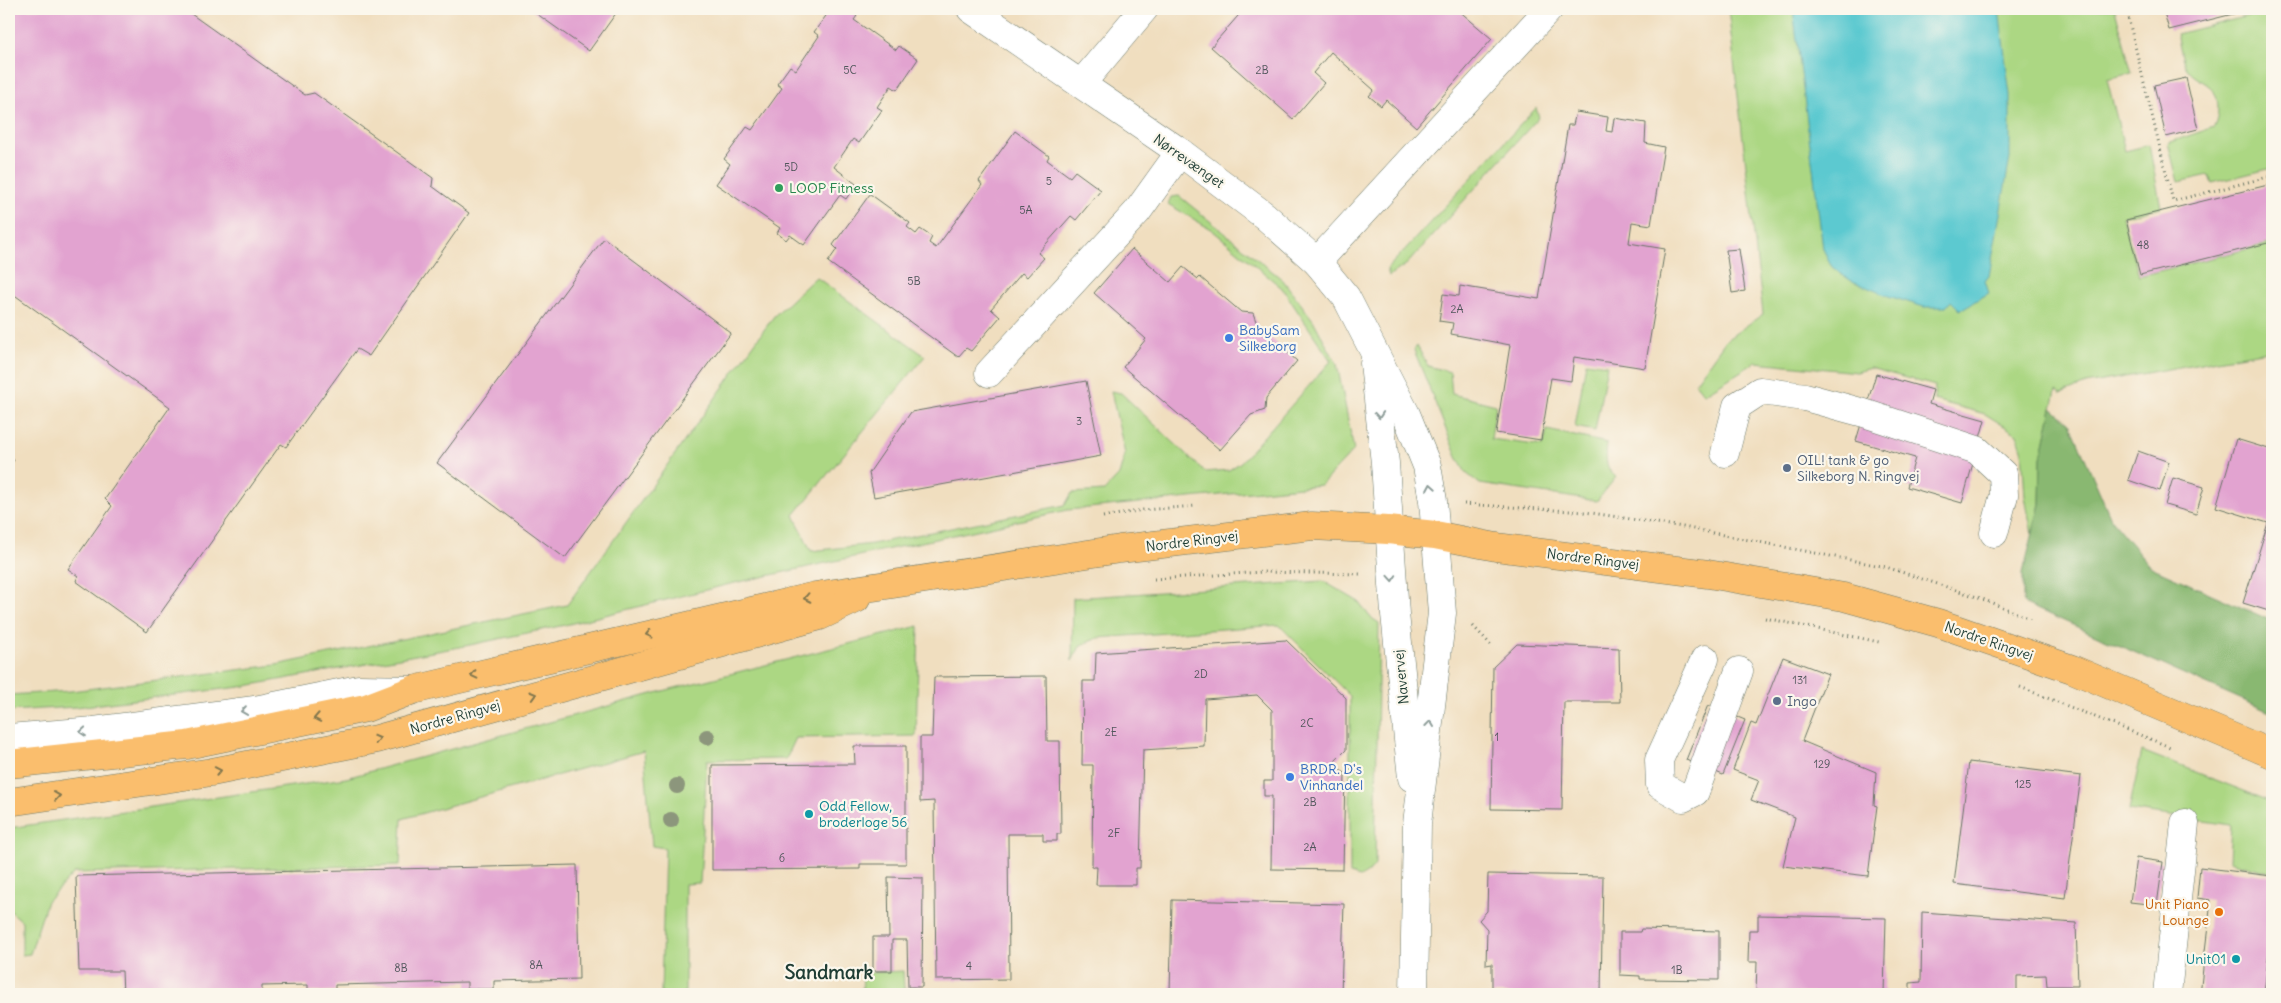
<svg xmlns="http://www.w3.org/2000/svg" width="2281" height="1003" viewBox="0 0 2281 1003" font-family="Delius,sans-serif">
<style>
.green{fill:#acd783;stroke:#668a5c}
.forest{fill:#89b871;stroke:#547a52}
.water{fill:#5bc9d0;stroke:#3d8382}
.building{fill:#e2a3d0}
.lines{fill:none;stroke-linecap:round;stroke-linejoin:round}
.minor-casing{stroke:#687565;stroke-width:29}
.major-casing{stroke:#687565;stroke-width:29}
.path{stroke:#687565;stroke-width:3;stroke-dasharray:1 4;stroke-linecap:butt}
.minor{stroke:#fff;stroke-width:28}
.major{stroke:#fabe6d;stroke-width:28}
.tree{fill:#8c967b}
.oneway{stroke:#8f9e9a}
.oneway2{stroke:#82774e}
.leisure-dot{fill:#2e9e5b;stroke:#fbf7ec;stroke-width:2}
.shop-dot{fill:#3f7fe0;stroke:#fbf7ec;stroke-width:2}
.service-dot{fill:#5c6f8a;stroke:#fbf7ec;stroke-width:2}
.culture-dot{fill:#0f9aa8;stroke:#fbf7ec;stroke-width:2}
.food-dot{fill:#e8710a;stroke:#fbf7ec;stroke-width:2}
.labels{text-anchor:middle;stroke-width:4.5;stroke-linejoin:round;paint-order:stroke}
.number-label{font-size:11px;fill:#50565b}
.street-label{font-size:14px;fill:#1f3d34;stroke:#fbf7ec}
.leisure-label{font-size:14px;fill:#27864d;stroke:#fbf7ec;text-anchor:start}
.shop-label{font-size:14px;fill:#366cbe;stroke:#fbf7ec;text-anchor:start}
.service-label{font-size:14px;fill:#4e5e75;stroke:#fbf7ec;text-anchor:start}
.culture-label{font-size:14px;fill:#0d838f;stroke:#fbf7ec;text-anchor:start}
.food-label{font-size:14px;fill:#c56008;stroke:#fbf7ec;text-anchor:end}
.district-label{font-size:19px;font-weight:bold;fill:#1f3d34;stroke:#fbf7ec}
</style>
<rect width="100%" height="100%" fill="#fbf7ec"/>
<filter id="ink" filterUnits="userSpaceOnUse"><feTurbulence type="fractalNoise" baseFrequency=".02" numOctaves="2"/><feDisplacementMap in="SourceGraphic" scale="10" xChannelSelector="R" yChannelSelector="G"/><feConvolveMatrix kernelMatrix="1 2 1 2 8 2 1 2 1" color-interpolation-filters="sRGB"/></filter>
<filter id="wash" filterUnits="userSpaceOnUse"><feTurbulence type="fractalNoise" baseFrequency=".0096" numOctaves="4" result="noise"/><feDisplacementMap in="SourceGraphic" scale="20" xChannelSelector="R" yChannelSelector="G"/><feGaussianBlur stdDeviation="1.12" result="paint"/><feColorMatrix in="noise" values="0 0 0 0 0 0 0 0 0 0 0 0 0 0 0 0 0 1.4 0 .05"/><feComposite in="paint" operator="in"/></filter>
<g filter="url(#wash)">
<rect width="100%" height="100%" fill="#f0debf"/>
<g class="green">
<path d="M1728 9H2115L2132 73 2107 79 2125 151 2149 145 2161 207 2122 217 2139 276 2272 243V350L2086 384 2061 394 2056 391 2041 458 2040 504 2032 534 2025 497 2022 449 2017 434 1985 414 1934 400 1935 386 1870 368 1857 372 1756 362 1704 394 1695 383 1726 340 1763 314Z"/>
<path d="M2272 10V168L2212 183 2209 175 2178 182 2168 143 2214 127C2219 117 2220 100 2213 90 2206 81 2192 78 2186 67 2181 58 2180 44 2177 34Z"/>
<path d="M1536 108 1539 117 1407 264 1389 276 1387 269Z"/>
<path d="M1179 196 1283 280 1313 320 1337 364 1354 450 1321 485 1068 510 730 584 565 625 465 646 240 687 76 707 9 711V695L71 691 276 665 567 605 774 316 816 277 925 356 794 515 811 551 872 544 1065 505 1072 493 1104 491 1119 475 1125 454 1111 391 1121 393 1205 472 1229 470 1241 462 1331 361 1282 288 1212 230 1168 204 1171 197Z"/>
<path d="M1417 346 1428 366 1450 372 1452 394 1496 405 1491 439 1543 446 1547 430 1607 443C1606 456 1604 468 1616 477L1597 501 1480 484 1466 473 1457 457 1414 350Z"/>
<path d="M1586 362 1607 365 1595 431 1575 427Z"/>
<path d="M1323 581 1359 602 1370 617 1379 623 1375 865 1370 871 1360 877 1350 874V696L1279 625 1098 638 1081 645 1072 661 1073 598Z"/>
<path d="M919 626 916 736 796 738 786 759 707 760 700 883 685 884V994H661L665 848 652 846 644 751 402 819 400 865 74 873 47 901 30 954 22 955V921L9 910V828L346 778 663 691Z"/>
<path d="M2142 751 2272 802V873L2229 861 2231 825 2129 810Z"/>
<path d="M2272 944V994H2266Z"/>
<path d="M903 971 904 988 916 994H862L863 973Z"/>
</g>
<path class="forest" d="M2052 408 2070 423 2112 521 2151 567 2272 621V713L2023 603V573L2040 504 2041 458Z"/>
<path class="water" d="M1793 9H1999L2010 95V158L1989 276 1985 281 1989 293 1960 310 1951 301 1946 307H1924L1885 295 1850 280 1832 267 1823 249Z"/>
<g id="blocks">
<g class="building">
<path d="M9 9H184L305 95 314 93 433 178 432 186 469 213 369 356 357 349 286 447 281 444 147 632 76 581 78 576 68 569 112 506 105 499 170 407 9 291Z"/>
<path d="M530 9H619L589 51Z"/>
<path d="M831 9H847L857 16 854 20 896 50 899 46 918 59 897 90 891 86 877 107 882 110 859 143 853 139 834 167 856 184 846 199 840 195 804 245 790 235 786 240 777 233 780 228 716 184 730 164 724 159 747 127 752 130 782 88 777 84 790 66 796 70 819 36 814 32Z"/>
<path d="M1244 9H1457L1492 39 1416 127 1386 100 1381 106 1369 96 1374 90 1331 52 1313 73 1324 83 1293 119 1211 47Z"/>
<path d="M2163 9H2253L2169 30Z"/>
<path d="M2186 78 2198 129 2166 137 2154 85Z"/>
<path d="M1576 112 1608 117 1606 131 1612 132 1614 118 1646 123 1645 143 1664 147 1651 225 1632 222 1629 243 1665 249 1645 368 1574 357 1571 381 1551 378 1541 440 1496 433 1510 345 1451 334 1453 323 1439 321 1443 294 1459 296 1460 286 1539 299 1568 125H1573Z"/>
<path d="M1015 131 1049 156 1047 160 1070 177 1075 171 1101 190 1076 220 1071 216 1038 253 1044 258 1027 277 1022 273 991 309 1000 317 971 351 966 348 958 357 828 262 837 249 833 245 870 194 910 223 907 227 916 234 920 229 932 237 929 243 936 248 982 185 979 181Z"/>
<path d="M2272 184V242L2140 275 2126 220Z"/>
<path d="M604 238 731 333 565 558 437 463Z"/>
<path d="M1132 249 1170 282 1183 267 1198 279 1200 277 1241 312 1253 313 1258 327 1297 361 1266 398 1265 410 1251 415 1220 450 1123 367 1146 339 1094 293Z"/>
<path d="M1739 249 1745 291 1732 293 1726 250Z"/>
<path d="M1876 374 1933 390 1929 404 1985 420 1962 503 1907 487 1915 458 1856 441Z"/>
<path d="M1086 381 1101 456 874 497 869 473 911 412Z"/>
<path d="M2236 439 2272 450V612L2243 603 2268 523 2216 507Z"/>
<path d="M2138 451 2169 462 2160 491 2128 480Z"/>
<path d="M9 456 14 460 9 468Z"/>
<path d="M2173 478 2204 487 2196 514 2165 505Z"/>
<path d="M1286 640 1346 698V750L1331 765 1345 773 1343 870 1271 869 1272 796H1264V781H1272V710L1257 695 1205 699 1204 746 1143 750 1140 868H1136V885H1096L1097 867H1092L1093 765H1082L1083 681H1095L1096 653Z"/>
<path d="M1517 644 1619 648 1620 702H1564L1562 810 1491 809 1493 667Z"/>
<path d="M1783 657 1828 674 1802 741 1876 772 1874 805 1877 806 1868 876 1783 866 1795 817 1751 800 1759 780 1733 770 1751 723 1756 725Z"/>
<path d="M1046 676 1047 741H1060L1061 834H1057V841H1043V834H1008L1009 979 936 980 934 801 920 802V737H932L934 677Z"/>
<path d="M1708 705 1745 720 1723 775 1686 760Z"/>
<path d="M854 746H906V864H860V869L712 870V765L855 764Z"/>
<path d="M1969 762 2081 776 2065 898 1954 884Z"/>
<path d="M2136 858 2163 862 2157 905 2130 902Z"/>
<path d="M577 865 579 979 494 981V989H467V982L335 985V991L308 992V985L262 986V994H123L122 971H79L76 876Z"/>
<path d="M2200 867 2272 876V923L2264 994H2200L2211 900 2197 898Z"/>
<path d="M1488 874 1603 876 1601 994H1492V964L1486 965 1487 929 1479 920 1487 911Z"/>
<path d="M888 877 923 878 922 987H908L907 940H892V971H873V937H889Z"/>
<path d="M1172 900 1344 904 1341 994 1170 993Z"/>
<path d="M1922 912 2076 923 2078 986H2047L2046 975 2017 976V994H1910V983L1921 982Z"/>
<path d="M1758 915 1886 918 1884 994 1756 993 1757 962H1748L1749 930H1758Z"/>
<path d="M1641 929 1719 931V980L1640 979V976L1620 975V932H1640Z"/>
</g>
</g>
</g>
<g filter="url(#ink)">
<use href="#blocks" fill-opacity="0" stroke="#687565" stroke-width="1"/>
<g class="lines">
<g class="minor-casing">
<g id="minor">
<path d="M971 9 1180 152 1265 216 1317 262 1346 297 1406 414 1427 466 1433 501 1442 613 1417 824 1414 994"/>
<path d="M1081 84 1144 9"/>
<path d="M1317 262 1549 9"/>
<path d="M1374 363 1385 463 1395 614 1412 778"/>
<path d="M989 373 1137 212 1180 152"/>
<path d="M1725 453 1737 406 1760 391 1805 397 1864 413 1977 450 2003 474 2004 495 1994 533"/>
<path d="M1705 659 1659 760 1660 785 1683 798 1695 792 1739 671"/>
<path d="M9 738 94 731 255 710 359 689 413 690"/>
<path d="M2167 994 2185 823"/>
</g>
</g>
<g class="major-casing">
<g id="major">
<path d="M9 764 187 745 366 708 413 690 815 596 1120 549 1312 526 1388 530 1435 535 1496 547 1708 574 1844 597 1938 623 2072 669 2272 754"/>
<path d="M9 802 212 772 377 739 820 616 856 599"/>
</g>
</g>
<g class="path">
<path d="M2126 9 2173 201 2272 176"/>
<path d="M1464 504 1585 512 1683 527 1886 567 1980 598 2031 619"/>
<path d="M1103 517 1143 510 1196 506"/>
<path d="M1154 579 1263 572 1362 574"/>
<path d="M1765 618 1879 642"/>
<path d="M1473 626 1493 647"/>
<path d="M2020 687 2170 747"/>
</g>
<use href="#minor" class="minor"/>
<use href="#major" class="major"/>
</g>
<g class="tree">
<circle cx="707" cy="737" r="8"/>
<circle cx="677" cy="786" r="8"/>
<circle cx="671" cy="820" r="8"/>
</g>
<defs><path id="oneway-chevron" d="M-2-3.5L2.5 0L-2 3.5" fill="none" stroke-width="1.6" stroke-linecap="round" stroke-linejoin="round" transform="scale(1.25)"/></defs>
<g class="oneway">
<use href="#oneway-chevron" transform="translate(1379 415) rotate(85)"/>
<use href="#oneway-chevron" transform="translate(1431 487) rotate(-100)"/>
<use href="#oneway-chevron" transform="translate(1392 578) rotate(86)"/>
<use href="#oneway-chevron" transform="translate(244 711) rotate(172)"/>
<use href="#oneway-chevron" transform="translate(1430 724) rotate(-83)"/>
<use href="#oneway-chevron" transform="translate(83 732) rotate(175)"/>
</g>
<g class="oneway2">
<use href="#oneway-chevron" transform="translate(807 598) rotate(168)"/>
<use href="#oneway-chevron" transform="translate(649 634) rotate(167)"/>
<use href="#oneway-chevron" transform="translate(474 675) rotate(167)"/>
<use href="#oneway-chevron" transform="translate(533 695) rotate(-16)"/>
<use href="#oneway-chevron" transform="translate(317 718) rotate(169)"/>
<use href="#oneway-chevron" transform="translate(377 739) rotate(-14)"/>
<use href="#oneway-chevron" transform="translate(218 771) rotate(-11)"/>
<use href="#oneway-chevron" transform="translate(57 796) rotate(-8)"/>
</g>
</g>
<circle class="leisure-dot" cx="779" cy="188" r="5"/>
<g class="shop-dot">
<circle cx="1229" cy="338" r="5"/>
<circle cx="1290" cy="777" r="5"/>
</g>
<g class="service-dot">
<circle cx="1787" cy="468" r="5"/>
<circle cx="1777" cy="701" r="5"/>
</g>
<g class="culture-dot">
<circle cx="809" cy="814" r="5"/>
<circle cx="2236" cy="959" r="5"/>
</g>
<circle class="food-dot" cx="2219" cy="912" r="5"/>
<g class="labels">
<g class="number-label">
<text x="850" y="74">5C</text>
<text x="1262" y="74">2B</text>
<text x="791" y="171">5D</text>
<text x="1049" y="185">5</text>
<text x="1026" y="214">5A</text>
<text x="2143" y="249">48</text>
<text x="914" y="285">5B</text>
<text x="1457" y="313">2A</text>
<text x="1079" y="425">3</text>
<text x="1201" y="678">2D</text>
<text x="1800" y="684">131</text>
<text x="1307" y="727">2C</text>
<text x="1111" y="736">2E</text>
<text x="1497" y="741">1</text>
<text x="1822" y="768">129</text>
<text x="2023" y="788">125</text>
<text x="1310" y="806">2B</text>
<text x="1114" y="837">2F</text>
<text x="1310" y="851">2A</text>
<text x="782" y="862">6</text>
<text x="536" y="969">8A</text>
<text x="969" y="970">4</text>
<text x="401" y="972">8B</text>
<text x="1677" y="974">1B</text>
</g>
<g class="street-label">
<text transform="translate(1189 161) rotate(35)" y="5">Nørrevænget</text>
<text transform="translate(1192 541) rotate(-7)" y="5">Nordre Ringvej</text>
<text transform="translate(1593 559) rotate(7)" y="5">Nordre Ringvej</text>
<text transform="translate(1989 641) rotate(19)" y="5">Nordre Ringvej</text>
<text transform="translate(1401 677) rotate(-96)" y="5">Navervej</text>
<text transform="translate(455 717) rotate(-16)" y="5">Nordre Ringvej</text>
</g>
<g class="leisure-label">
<text x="789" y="193">LOOP Fitness</text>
</g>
<g class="shop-label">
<text x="1239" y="335">BabySam<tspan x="1239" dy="16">Silkeborg</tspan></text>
<text x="1300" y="774">BRDR. D's<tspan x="1300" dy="16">Vinhandel</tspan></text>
</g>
<g class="service-label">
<text x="1797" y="465">OIL! tank &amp; go<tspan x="1797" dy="16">Silkeborg N. Ringvej</tspan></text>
<text x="1787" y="706">Ingo</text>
</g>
<g class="culture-label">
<text x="819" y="811">Odd Fellow,<tspan x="819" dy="16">broderloge 56</tspan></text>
<text x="2226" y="964" text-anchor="end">Unit01</text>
</g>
<g class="food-label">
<text x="2209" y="909">Unit Piano<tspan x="2209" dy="16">Lounge</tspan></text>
</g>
<g class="district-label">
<text x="829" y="979">Sandmark</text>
</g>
</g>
<rect width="2281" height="1003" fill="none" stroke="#fbf7ec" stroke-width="30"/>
</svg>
